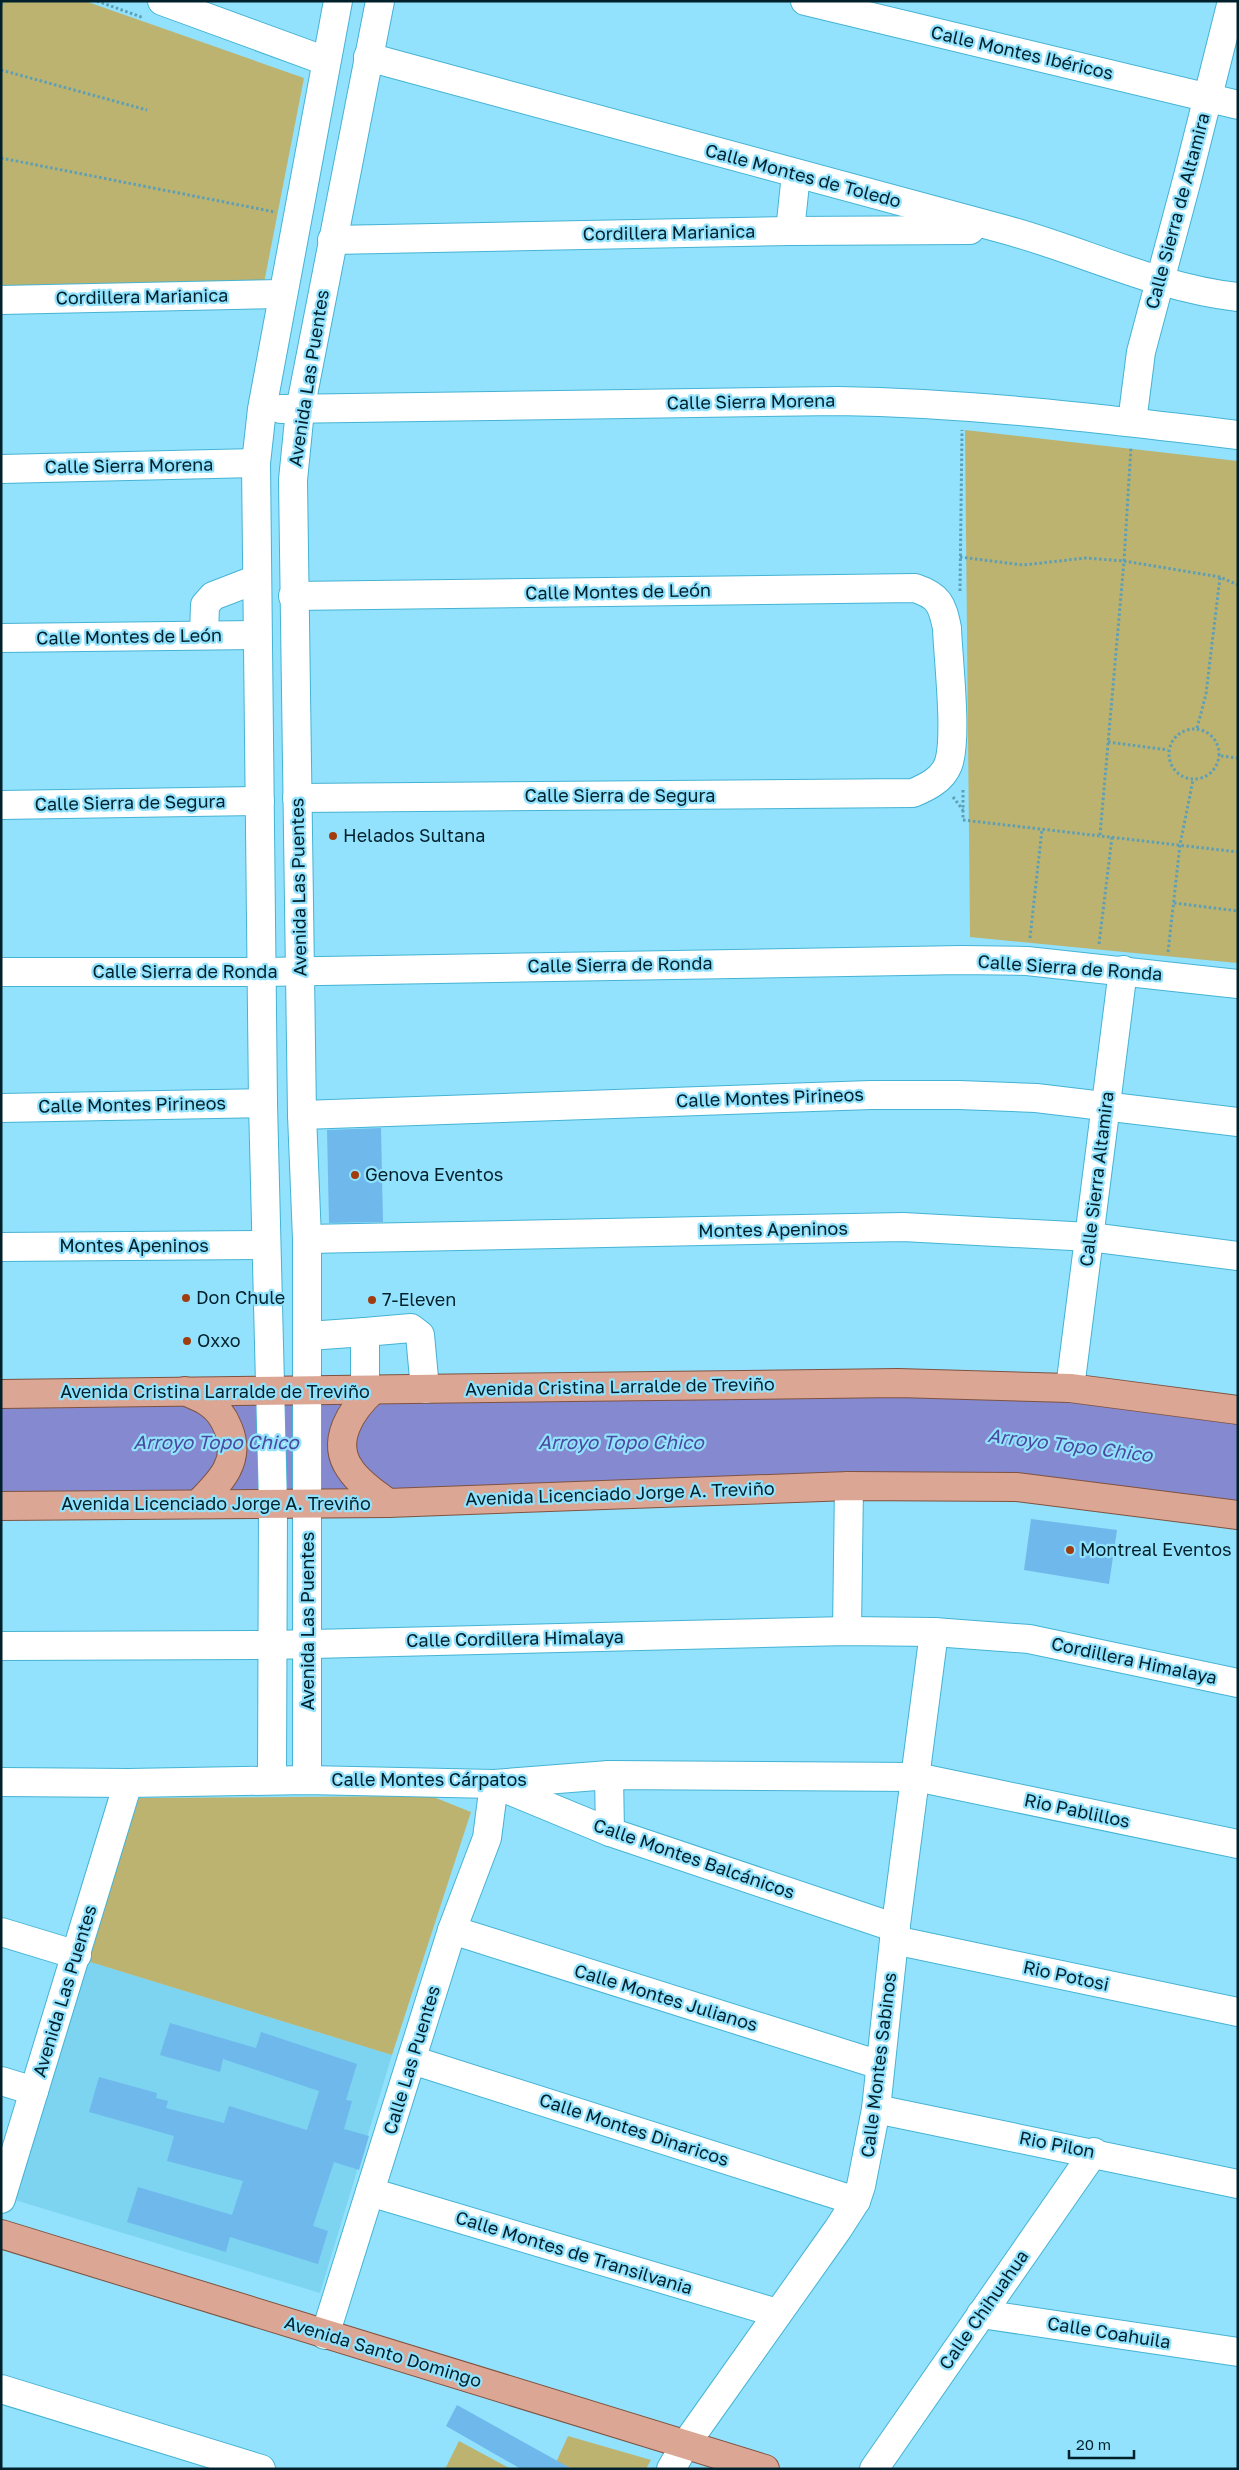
<svg xmlns="http://www.w3.org/2000/svg" width="1239" height="2470" viewBox="0 0 1239 2470" font-family="'Golos Text',sans-serif">
<style>
.built{fill:#7cd4f1}
.green{fill:#bdb371}
.water{fill:#8589d0;stroke:#5d6a9e}
.building{fill:#6fb8ec}
.lines{fill:none;stroke-linecap:round;stroke-linejoin:round}
.minor-casing{stroke:#45b3d3;stroke-width:30}
.major-casing{stroke:#7f5240;stroke-width:30}
.path{stroke:#5f9fb4;stroke-width:3;stroke-dasharray:2.5 2.5;stroke-linecap:butt}
.minor{stroke:#fff;stroke-width:28}
.major{stroke:#dba794;stroke-width:28}
.poi-dot{fill:#a13c0e;stroke:#92e2fd;stroke-width:2}
.labels{text-anchor:middle;stroke-width:4.5;stroke-linejoin:round;paint-order:stroke}
.street-label{font-size:18px;fill:#00212b;stroke:#92e2fd}
.poi-label{font-size:18px;fill:#00212b;stroke:#92e2fd;text-anchor:start}
.water-label{font-size:19px;font-style:italic;fill:#4c4a9f;stroke:#92e2fd}
</style>
<rect width="100%" height="100%" fill="#92e2fd"/>
<path class="built" d="M87 1961 392 2055 320 2293 15 2200Z"/>
<g class="green">
<path d="M1 1H85L304 78 264 283 1 286Z"/>
<path d="M965 430 1238 461 1237 963 970 937Z"/>
<path d="M431 1796 471 1812 392 2055 87 1961 139 1798Z"/>
<path d="M568 2436 651 2460 646 2469H553Z"/>
<path d="M459 2441 511 2469H445Z"/>
</g>
<path class="water" d="M898 1383 1238 1410V1515L1112 1498 1 1506V1394Z"/>
<g class="building">
<path d="M381 1128 383 1222 329 1223 327 1130Z"/>
<path d="M1031 1519 1117 1530 1109 1584 1024 1570Z"/>
<path d="M170 2023 256 2048 261 2032 357 2064 346 2100 352 2101 344 2129 369 2136 359 2170 334 2162 313 2226 328 2231 318 2264 230 2237 226 2252 127 2222 138 2187 232 2215 243 2181 167 2161 174 2136 89 2112 99 2077 157 2093 156 2098 168 2101 166 2108 224 2123 229 2106 307 2130 319 2091 223 2059 220 2072 160 2055Z"/>
<path d="M457 2405 572 2469H521L446 2426Z"/>
</g>
<g class="lines">
<g class="minor-casing">
<g id="minor">
<path d="M162 1 326 61"/>
<path d="M805 1 1238 105"/>
<path d="M368 57C579 116 791 172 1003 229 1082 250 1156 288 1238 297"/>
<path d="M790 231 796 174"/>
<path d="M332 240 790 231 970 230"/>
<path d="M1 300 283 294"/>
<path d="M281 409 838 401C972 403 1105 419 1238 435"/>
<path d="M1132 422 1141 352 1188 176 1232 1"/>
<path d="M1 469 256 463"/>
<path d="M293 596 915 588C939 596 942 604 947 628 948 659 958 739 948 765 942 780 927 787 913 793L297 798"/>
<path d="M204 635 205 605 213 596 257 579"/>
<path d="M1 638 257 635"/>
<path d="M1 805 260 801"/>
<path d="M1 972H263L962 960 1027 961 1238 984"/>
<path d="M1 1108 263 1103"/>
<path d="M302 1115 871 1095H959L1036 1098 1238 1122"/>
<path d="M307 1239 903 1227 1090 1237 1238 1256"/>
<path d="M1 1247 266 1245"/>
<path d="M308 1336 365 1332"/>
<path d="M1070 1388 1123 970"/>
<path d="M365 1390V1332L411 1328 420 1335 425 1389"/>
<path d="M847 1631 849 1486"/>
<path d="M1 1646 271 1645 847 1631 934 1632 1029 1639 1238 1683"/>
<path d="M609 1775 610 1832"/>
<path d="M272 1780 273 1505 263 1103 256 463 262 409 338 1"/>
<path d="M307 1780V1239L302 1115 293 480 300 410 380 1"/>
<path d="M1 1782 128 1783 307 1780 494 1784 609 1775 916 1777 1238 1844"/>
<path d="M452 1930 880 2065"/>
<path d="M1 1932 77 1955"/>
<path d="M894 1940 1238 2012"/>
<path d="M412 2060 856 2201"/>
<path d="M1 2081 34 2091"/>
<path d="M876 2109 1238 2184"/>
<path d="M370 2192 777 2313"/>
<path d="M1 2199 128 1783"/>
<path d="M981 2314 1238 2352"/>
<path d="M325 2335 452 1930 487 1838 494 1784 610 1832 896 1928"/>
<path d="M1 2389 261 2469"/>
<path d="M671 2469 685 2445 838 2229 856 2201 861 2186 876 2109 894 1940 934 1632"/>
<path d="M874 2469 1094 2152"/>
</g>
</g>
<g class="major-casing">
<g id="major">
<path d="M373 1390C352 1409 330 1441 350 1469 359 1483 375 1493 388 1503"/>
<path d="M185 1391C193 1395 202 1398 209 1403 218 1409 224 1418 228 1428 242 1461 220 1482 198 1504"/>
<path d="M1 1394 898 1383 1070 1388 1238 1410"/>
<path d="M1 1506 388 1503 849 1486 1016 1487 1238 1515"/>
<path d="M1 2234 765 2469"/>
</g>
</g>
<g class="path">
<path d="M97 1 144 18"/>
<path d="M1 5 3 1"/>
<path d="M1 70 147 110"/>
<path d="M1 158 275 212"/>
<path d="M960 557 1023 565 1086 558 1124 561 1220 577 1238 585"/>
<path d="M960 591 962 430"/>
<path d="M1197 728 1206 694 1220 577"/>
<circle cx="1194" cy="754" r="25"/>
<path d="M1108 742 1168 750"/>
<path d="M1221 756 1238 758"/>
<path d="M963 790V820L1238 852"/>
<path d="M953 797 963 810"/>
<path d="M1100 835 1124 561 1131 447"/>
<path d="M1174 903 1238 911"/>
<path d="M1030 938 1042 829"/>
<path d="M1099 944 1112 837"/>
<path d="M1168 952 1180 845 1193 780"/>
</g>
<use href="#minor" class="minor"/>
<use href="#major" class="major"/>
</g>
<g class="poi-dot">
<circle cx="333" cy="836" r="5"/>
<circle cx="355" cy="1175" r="5"/>
<circle cx="186" cy="1298" r="5"/>
<circle cx="372" cy="1300" r="5"/>
<circle cx="187" cy="1341" r="5"/>
<circle cx="1070" cy="1550" r="5"/>
</g>
<g class="labels">
<g class="street-label">
<text transform="translate(1022 53) rotate(13)" y="6">Calle Montes Ibéricos</text>
<text transform="translate(803 176) rotate(15)" y="6">Calle Montes de Toledo</text>
<text transform="translate(1178 211) rotate(-75)" y="6">Calle Sierra de Altamira</text>
<text transform="translate(669 233) rotate(-1)" y="6">Cordillera Marianica</text>
<text transform="translate(142 297) rotate(-1)" y="6">Cordillera Marianica</text>
<text transform="translate(309 378) rotate(-81)" y="6">Avenida Las Puentes</text>
<text transform="translate(751 402) rotate(-1)" y="6">Calle Sierra Morena</text>
<text transform="translate(129 466) rotate(-1)" y="6">Calle Sierra Morena</text>
<text transform="translate(618 592) rotate(-1)" y="6">Calle Montes de León</text>
<text transform="translate(129 637) rotate(-1)" y="6">Calle Montes de León</text>
<text x="620" y="802">Calle Sierra de Segura</text>
<text transform="translate(130 803) rotate(-1)" y="6">Calle Sierra de Segura</text>
<text transform="translate(299 887) rotate(-91)" y="6">Avenida Las Puentes</text>
<text transform="translate(620 965) rotate(-1)" y="6">Calle Sierra de Ronda</text>
<text transform="translate(1070 968) rotate(4)" y="6">Calle Sierra de Ronda</text>
<text x="185" y="978">Calle Sierra de Ronda</text>
<text transform="translate(770 1098) rotate(-2)" y="6">Calle Montes Pirineos</text>
<text transform="translate(132 1105) rotate(-1)" y="6">Calle Montes Pirineos</text>
<text transform="translate(1097 1179) rotate(-83)" y="6">Calle Sierra Altamira</text>
<text transform="translate(773 1230) rotate(-1)" y="6">Montes Apeninos</text>
<text x="134" y="1252">Montes Apeninos</text>
<text transform="translate(620 1387) rotate(-1)" y="6">Avenida Cristina Larralde de Treviño</text>
<text x="215" y="1398">Avenida Cristina Larralde de Treviño</text>
<text transform="translate(620 1494) rotate(-2)" y="6">Avenida Licenciado Jorge A. Treviño</text>
<text x="216" y="1510">Avenida Licenciado Jorge A. Treviño</text>
<text transform="translate(308 1621) rotate(-90)" y="6">Avenida Las Puentes</text>
<text transform="translate(515 1639) rotate(-1)" y="6">Calle Cordillera Himalaya</text>
<text transform="translate(1134 1661) rotate(12)" y="6">Cordillera Himalaya</text>
<text x="429" y="1786">Calle Montes Cárpatos</text>
<text transform="translate(1077 1811) rotate(12)" y="6">Rio Pablillos</text>
<text transform="translate(694 1859) rotate(19)" y="6">Calle Montes Balcánicos</text>
<text transform="translate(1066 1976) rotate(12)" y="6">Rio Potosi</text>
<text transform="translate(65 1991) rotate(-73)" y="6">Avenida Las Puentes</text>
<text transform="translate(666 1998) rotate(17)" y="6">Calle Montes Julianos</text>
<text transform="translate(412 2060) rotate(-73)" y="6">Calle Las Puentes</text>
<text transform="translate(879 2065) rotate(-83)" y="6">Calle Montes Sabinos</text>
<text transform="translate(634 2130) rotate(18)" y="6">Calle Montes Dinaricos</text>
<text transform="translate(1057 2145) rotate(11)" y="6">Rio Pilon</text>
<text transform="translate(574 2253) rotate(17)" y="6">Calle Montes de Transilvania</text>
<text transform="translate(984 2310) rotate(-55)" y="6">Calle Chihuahua</text>
<text transform="translate(1109 2333) rotate(9)" y="6">Calle Coahuila</text>
<text transform="translate(383 2352) rotate(17)" y="6">Avenida Santo Domingo</text>
</g>
<g class="poi-label">
<text x="343" y="842">Helados Sultana</text>
<text x="365" y="1181">Genova Eventos</text>
<text x="196" y="1304">Don Chule</text>
<text x="382" y="1306">7-Eleven</text>
<text x="197" y="1347">Oxxo</text>
<text x="1080" y="1556">Montreal Eventos</text>
</g>
<g class="water-label">
<text x="216" y="1449">Arroyo Topo Chico</text>
<text x="621" y="1449">Arroyo Topo Chico</text>
<text transform="translate(1070 1445) rotate(7)" y="7">Arroyo Topo Chico</text>
</g>
</g>
<rect width="1239" height="2470" fill="none" stroke="#00212b" stroke-width="5"/>
<path d="M1069 2450v8h65v-8" fill="none" stroke="#00212b" stroke-width="2.5"/>
<text x="1076" y="2450" font-size="15" fill="#00212b" stroke="#92e2fd" stroke-width="4" paint-order="stroke">20 m</text>
</svg>
